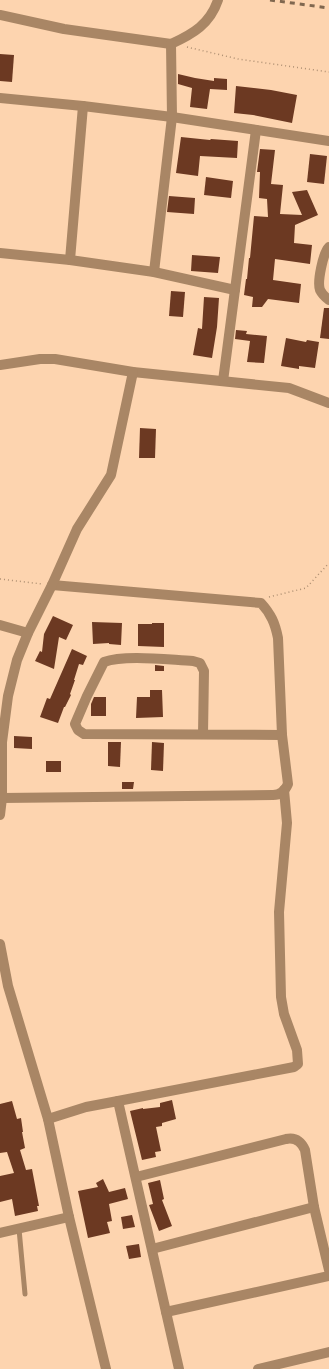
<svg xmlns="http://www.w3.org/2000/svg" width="329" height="1369" viewBox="0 0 329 1369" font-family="'Roboto Condensed',sans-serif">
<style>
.building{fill:#6c3922}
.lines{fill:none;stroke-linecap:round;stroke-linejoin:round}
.path{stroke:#af9073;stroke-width:1.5;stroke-dasharray:1 3;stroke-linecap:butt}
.service{stroke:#a98665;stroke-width:5}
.minor{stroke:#a98665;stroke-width:10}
.rail{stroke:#80674f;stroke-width:3;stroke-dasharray:5 5;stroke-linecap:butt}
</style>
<rect width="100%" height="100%" fill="#fdd4af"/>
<g class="building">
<path d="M0 54 14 55 12 82 0 81Z"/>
<path d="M178 74 195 78 214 81V78L227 79V90L210 89 207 109 190 107 192 88 178 84Z"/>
<path d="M236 86 271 90 297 95 292 123 253 115 234 113Z"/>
<path d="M181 137 210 140 211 139 238 141 237 158 200 156 198 176 176 173Z"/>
<path d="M260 149 275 150 271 184 283 185 280 214 302 215 292 192 307 190 318 215 295 225 294 243 312 245 310 264 275 259 273 280 301 284 299 303 268 299 262 307H252L253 297 244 295 246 279H247L249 258H250L254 216 268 217 267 199 259 198 260 172H257Z"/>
<path d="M310 154 327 156 324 184 307 182Z"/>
<path d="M206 177 233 181 231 198 204 195Z"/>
<path d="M169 196 195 198 194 214 167 212Z"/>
<path d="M192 255 220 257 218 273 191 271Z"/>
<path d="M171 291 185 292 183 317 169 316Z"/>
<path d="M204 297 219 298 217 327 212 358 193 355 198 328 202 329Z"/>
<path d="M324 308H329V339L320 338Z"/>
<path d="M236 330 247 331 246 334 267 336 264 363 247 362 250 341 235 339Z"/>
<path d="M286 338 306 342 307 340 319 342 315 368 299 366V369L281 366Z"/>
<path d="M140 428 156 429 155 458H139Z"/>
<path d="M53 616 73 625 66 640 59 637 54 669 35 661 40 651 42 652 44 634Z"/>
<path d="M92 622 122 623 121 645 109 644V643L93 644Z"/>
<path d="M152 623H164V647L138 646V624H152Z"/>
<path d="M72 649 87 656 83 665 79 664 74 680H75L70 694 71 695 65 707H64L58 723 40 717 47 698 50 699Z"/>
<path d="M155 665 164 666V671H155Z"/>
<path d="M150 690H162L163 717 136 718 137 697H150Z"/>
<path d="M94 697H106V716H91V704Z"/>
<path d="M14 736 32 737V749L14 748Z"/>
<path d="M108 742H121L120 767 108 766Z"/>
<path d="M152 742 164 743 163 771 151 770Z"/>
<rect x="46" y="761" width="15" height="11"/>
<path d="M122 782H134L133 789H122Z"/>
<path d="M172 1100 176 1119 162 1123V1126L156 1127 161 1151 155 1152 156 1157 142 1160 130 1111 143 1108V1109L160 1107V1103Z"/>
<path d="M12 1101 17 1119 21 1118 23 1132H22L25 1148 20 1150 26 1170 32 1169 39 1206H37L38 1211 15 1216 12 1199 0 1202V1176L14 1173 7 1152 0 1153V1104Z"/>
<path d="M103 1179 109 1192 125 1188 128 1199 109 1204 112 1221 107 1222 110 1233 88 1238 78 1191 98 1187 96 1183Z"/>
<path d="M160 1180 164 1199 162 1200 172 1226 159 1231 149 1205 153 1204 148 1183Z"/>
<path d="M132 1215 135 1227 123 1229 121 1217Z"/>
<path d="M139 1244 141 1257 129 1259 126 1246Z"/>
</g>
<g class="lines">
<g class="path">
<path d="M187 47 238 59 329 72"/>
<path d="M0 579 42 584"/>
<path d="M269 597 306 588 329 563"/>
</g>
<path class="service" d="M19 1229 25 1294"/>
<g class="minor">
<path d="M0 15 64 29 171 44"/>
<path d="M0 98 83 106 172 117 329 141"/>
<path d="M83 106 70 260 154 272 235 290"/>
<path d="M329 247C323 253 317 282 320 290 322 294 325 297 329 300"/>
<path d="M0 253 70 260"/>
<path d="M154 272 172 117 171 44C193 34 210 24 218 0"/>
<path d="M0 365 40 359H55L133 372 289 388 329 403"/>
<path d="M223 381 256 130"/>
<path d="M0 625 28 633"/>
<path d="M203 734 204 671 200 663 193 661C170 660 125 654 104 662L87 696 75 724 78 730 84 734 282 735"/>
<path d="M2 798 273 795C280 795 285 791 288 784L282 735 278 638C275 623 271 614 261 603L52 585"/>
<path d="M0 815 2 798V742L8 696 17 660 28 633 52 585 77 529 111 475 133 372"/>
<path d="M0 944 8 986 48 1119 69 1217 106 1369"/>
<path d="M118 1101 294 1067 298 1064 297 1050 284 1014 281 997 279 912 287 823 284 790"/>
<path d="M48 1119 86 1107 118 1101 179 1369"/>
<path d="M136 1177 286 1139C295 1137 301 1141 305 1150L314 1207 329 1270"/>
<path d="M0 1233 69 1217"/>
<path d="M152 1249 314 1207"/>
<path d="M166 1312 329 1276"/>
<path d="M258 1369 329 1352"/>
</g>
<path class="rail" d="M270 0 329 8"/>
</g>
</svg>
